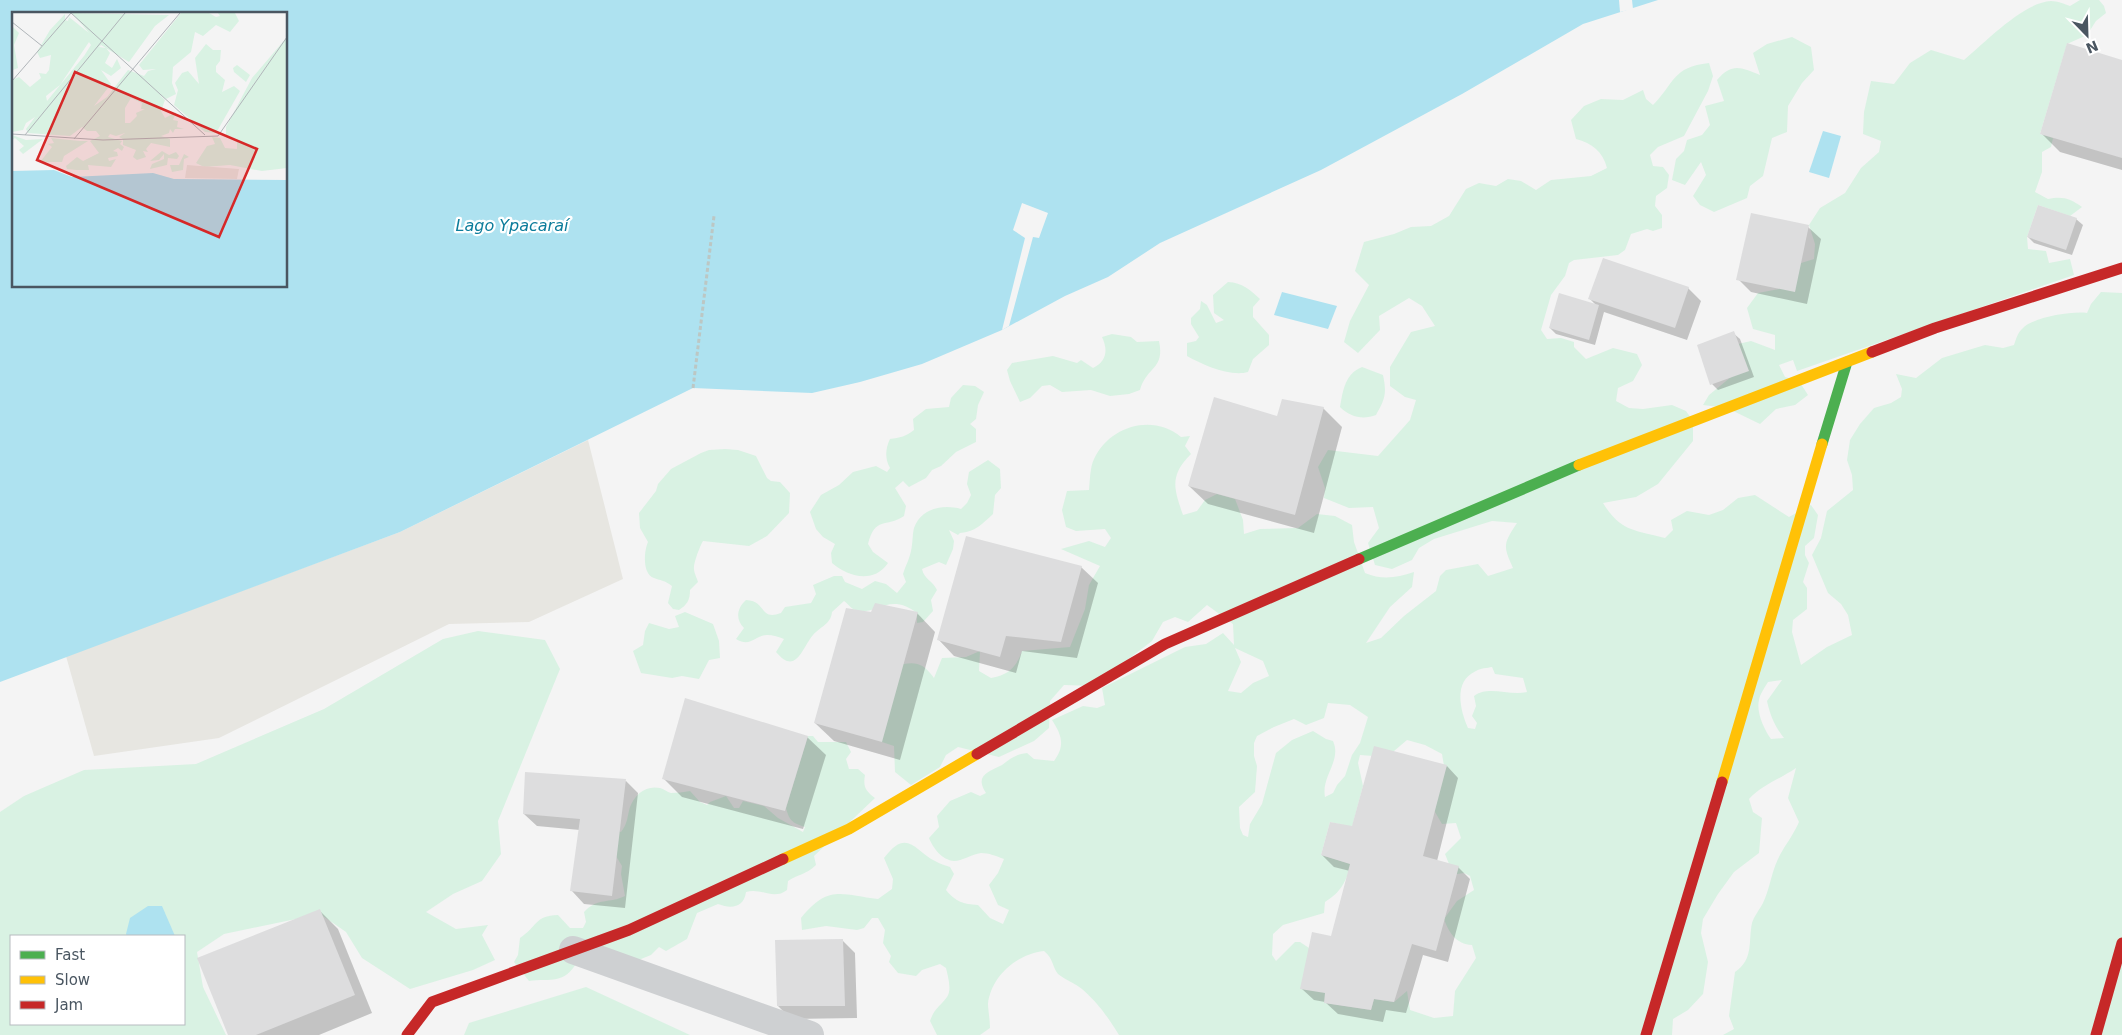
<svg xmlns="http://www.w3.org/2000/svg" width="2122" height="1035" viewBox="0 0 2122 1035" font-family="'DejaVu Sans',sans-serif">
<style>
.green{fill:#d9f2e3;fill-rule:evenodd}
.sand{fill:#e7e6e1}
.water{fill:#aee2f0;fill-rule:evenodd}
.pier{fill:#f4f4f4}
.shadow{fill:#0003}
.building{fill:#ddddde}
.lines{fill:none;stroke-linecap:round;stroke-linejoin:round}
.path{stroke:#bcc7c4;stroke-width:3;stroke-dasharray:4 2.5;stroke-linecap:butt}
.street{stroke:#ced0d2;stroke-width:28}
.fast{stroke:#4caf50;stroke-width:11}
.slow{stroke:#ffc107;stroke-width:11}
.jam{stroke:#c62828;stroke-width:11}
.labels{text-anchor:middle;stroke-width:4.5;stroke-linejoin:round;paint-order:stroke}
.water-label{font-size:16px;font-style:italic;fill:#0c7c9b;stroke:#fff}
.inset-road{fill:none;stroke:#b0b5b9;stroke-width:1}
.view{fill:#d62828;fill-opacity:0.15;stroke:#d62828;stroke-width:2.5}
.inset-edge{fill:none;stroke:#4a5661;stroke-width:2.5}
</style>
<rect width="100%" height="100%" fill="#f4f4f4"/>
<g class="green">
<path d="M2080 0H2099L2104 6 2106 13 2096 21 2087 35 2067 44 2040 134 2053 138 2051 147 2042 152V172L2035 192 2048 199C2062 196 2070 198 2082 207L2070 216 2038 205 2027 237 2028 249 2046 251 2049 263 2070 259 2074 275 1797 371 1793 360 1779 365 1785 377 1799 381 1808 395 1795 405 1776 409 1760 424 1727 408 1703 405 1709 395 1731 377 1738 344 1751 341 1775 350V335L1753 329 1747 308 1758 293 1779 289 1785 268 1814 259 1815 244 1809 225 1820 208 1845 193 1861 168 1879 152 1881 141 1863 134 1864 112 1871 81 1894 84 1910 63 1931 50 1964 60C1984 43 2024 2 2051 1 2057 1 2065 4 2070 6Z"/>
<path d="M1792 37 1811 47 1814 70 1802 83 1788 106 1787 132 1772 138 1763 176 1750 186 1747 198 1714 212 1700 205 1693 196 1706 175 1701 162 1685 185 1672 180 1676 159 1684 151 1687 140 1702 135 1710 125 1705 106 1724 101 1717 80C1732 63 1740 67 1760 75L1753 53 1767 44Z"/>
<path d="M1709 63 1713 76 1708 91 1684 136 1658 147 1650 155 1653 166 1663 167 1669 175 1667 188 1656 196 1655 206 1662 215V228L1653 231 1647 229 1631 234 1625 250 1618 255 1574 260 1569 263 1565 276 1551 295 1541 330 1547 339 1561 338 1574 342V347L1586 359 1613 348 1637 354 1642 365 1633 381 1618 388 1616 401 1629 408 1643 409 1672 405 1686 411 1693 421V441L1658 484 1636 497 1603 503C1621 532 1635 530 1665 538L1673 530 1671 520 1687 511 1709 515 1723 510 1738 498 1755 495 1789 517 1811 505 1818 515 1814 538 1805 546V555L1809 563 1803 582 1807 588V609L1793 620 1792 632 1801 665 1827 647 1852 635 1848 615 1841 604 1828 593 1812 555 1821 538 1827 511 1853 490 1852 475 1847 460 1850 440 1860 424 1874 408 1891 403 1901 397 1902 389 1896 374 1916 378 1942 358 1985 345 2003 348 2014 345C2016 339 2018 332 2023 328 2034 317 2072 311 2087 313L2091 304 2101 292 2122 293V1035H1723L1734 1029 1729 1016 1735 972C1754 959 1748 942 1752 923 1754 916 1760 909 1763 903 1770 888 1771 874 1778 859 1784 846 1793 836 1799 822L1788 798 1796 768C1780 779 1762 785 1749 799L1753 812 1762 818 1759 853 1734 872 1718 894 1703 919 1701 933 1708 962 1703 994 1688 1010 1673 1019 1672 1035H1119C1108 1017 1098 1003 1082 989 1075 983 1065 980 1058 974 1052 967 1054 959 1044 951 1017 954 991 976 988 1004 988 1009 990 1020 990 1028L980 1035H937L930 1021C935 1007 940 1007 947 997 952 990 948 977 946 968L940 964 922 970 916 976 898 973 889 962 891 956 883 943 885 930 878 918H872L864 928 857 930 826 926 802 930 801 918C829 884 841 895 878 899L892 889 893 879 884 858C907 827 915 851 935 861 940 864 945 865 950 867L954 874 946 890C956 902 963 904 978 905L990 918 1003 924 1009 910 998 905 989 885 998 873 1004 859C996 856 989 853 981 853 972 854 962 861 954 861 942 860 933 848 929 838L939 827 937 816 950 801 971 792 980 796 986 793C974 775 989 772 1002 765 1010 759 1016 754 1027 753L1034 759 1054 761C1066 745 1061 734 1052 720L1083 706 1097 708 1105 705 1102 688 1185 647 1206 644 1223 633 1234 645 1233 624 1207 605 1188 622 1175 617 1163 622 1152 641 1093 686 1064 685 1050 701 1049 728 1034 741 999 757 958 747 946 755 940 767 911 785 895 772 894 746 882 742 867 728 894 666C913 662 921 660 934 678L942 658 966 657 980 651 979 671 991 678C1008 675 1016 668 1022 651L1070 647 1085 609 1089 585 1100 566 1061 549 1089 541 1105 547 1111 538 1105 529 1076 531 1066 527 1062 510 1067 491 1089 490C1090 480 1090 467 1094 459 1109 426 1153 413 1181 437L1190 436 1185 446 1191 454C1169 476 1174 489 1183 515L1197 511 1205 500 1217 494 1235 499 1243 520 1244 534 1260 529 1298 528 1317 514 1335 516 1352 525 1354 542 1365 573C1382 580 1396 578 1414 572L1412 587 1390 607 1366 643 1381 638 1404 616 1436 591 1440 576 1446 570 1478 564 1488 576 1513 568C1503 546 1503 544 1517 523L1492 521 1434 539 1419 548 1412 560 1392 569 1375 565 1368 543 1379 528 1373 507 1349 508 1324 498 1325 488 1318 467 1328 450 1378 456 1410 420 1416 400 1405 397 1390 386V367L1411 332 1435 326 1422 306 1409 298 1379 316 1380 330 1358 353 1344 342 1350 321 1369 285 1355 271 1364 242 1394 234 1411 227 1431 226 1449 216 1466 189 1479 183 1496 186 1508 179 1521 181 1536 190 1551 180 1591 176 1607 168C1603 152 1592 143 1576 139L1571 120 1584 106 1601 99 1623 100 1643 90 1646 99 1653 105C1675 83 1672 67 1709 63ZM1235 648 1263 661 1269 676 1253 683 1241 693 1228 691 1241 662ZM1492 667 1495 674 1523 678 1527 692C1509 696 1488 685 1474 696L1476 706 1472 716 1477 723 1475 729 1468 728C1460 710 1453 681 1476 671 1481 668 1487 668 1492 667ZM1782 680 1767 701C1770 715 1775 727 1784 738L1771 739C1764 729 1756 712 1759 700 1760 694 1765 687 1768 682ZM1328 703 1350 705 1368 717 1360 743 1352 755 1345 776 1337 785 1333 793 1325 797C1321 776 1342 761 1333 741L1326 739 1313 731 1292 740 1276 753 1262 804 1250 824 1248 837 1243 835 1240 828 1239 807 1255 792 1257 766 1254 756V743L1257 736 1274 727 1294 719 1306 725 1324 718ZM1407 740 1425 745 1442 754 1445 772 1434 781 1428 800 1442 824 1456 823 1461 838 1445 854 1451 869 1457 874 1464 873 1470 876 1474 890 1457 901 1444 919C1449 933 1456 944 1472 945L1476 958 1455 991 1453 1016 1434 1018 1410 1010 1407 991 1394 1002 1374 999 1371 1010 1325 1003V993L1309 948 1300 942H1295L1276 961 1272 955 1273 934 1283 925 1324 913 1325 902C1341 892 1346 882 1351 864L1321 855 1330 822 1352 827 1363 786 1358 763 1360 755 1387 757Z"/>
<path d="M1228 282C1243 283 1249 289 1260 299L1253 307V317L1269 335V345L1253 359 1248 372C1230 377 1203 365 1187 356V343L1196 341 1199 337 1191 324V318L1200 309 1201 301 1207 305 1216 323 1224 320 1214 313 1213 295Z"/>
<path d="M1112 334 1131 337 1137 342 1159 341C1165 370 1147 366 1140 390L1129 394 1110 396 1091 390 1062 392 1050 385 1042 386 1030 398 1020 402 1010 381 1007 370 1012 363 1053 356 1077 363 1081 360 1093 368C1107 361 1108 350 1102 337Z"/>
<path d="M1362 367 1383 375C1387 394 1385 399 1376 415 1363 420 1350 417 1340 407 1343 390 1345 374 1362 367Z"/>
<path d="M963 385 975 386 984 392 978 405 976 419 970 424 976 429V442L956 452 941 466 932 470 926 478 909 487 903 481 895 488 906 506 904 516C886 528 875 516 868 544L873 552 888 563C874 584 848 577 832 563L831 553 835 544 823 537 816 529 810 512 821 495 839 485 853 472 876 466 887 472 890 468C885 459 885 449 890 439 899 438 907 436 914 430L913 419 926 409 949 407 951 398Z"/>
<path d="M725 449 738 450 756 456 767 478 771 481 780 482 790 493 789 513 767 536 749 546 703 541C700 546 693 564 694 569 694 573 697 578 698 582L690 590C690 600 687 605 679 610L673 609 668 603 672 586C664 580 662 581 654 578 642 574 644 551 648 542L640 528 639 513 656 491 658 484 671 469 701 453 709 450Z"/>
<path d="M988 460 1000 469 1001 488 995 495 993 514C982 524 975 532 960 533L958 535 949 530 954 541 953 549 946 565 939 562 922 569C924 579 933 581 937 590L931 600 933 611 923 622 917 623V613C888 590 874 619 853 609 850 607 847 603 844 601L832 612C831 624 820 627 813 635 802 648 796 676 776 652L784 639C779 637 773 635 767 635 755 635 751 648 736 639L744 628C735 619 737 608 746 600 767 601 759 621 781 613L785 607 811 603 816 594 813 585 834 576H842L845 582 862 589 875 581 886 584 897 593 906 582 903 574C905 567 908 562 910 555 913 546 912 536 914 528 921 508 943 504 961 509L967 503 971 495 967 484 969 472Z"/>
<path d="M685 612 713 624 719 641 720 658 709 660 699 679 682 676 672 678 641 673 633 651 643 645 645 631 649 623 669 629 679 627 675 616Z"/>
<path d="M478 631 545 640 560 669 498 821 501 854 482 881 453 894 426 912 456 929 488 925 482 935 495 960 473 970 410 989 362 958 346 932 320 914 224 934 197 952 203 987 226 1035H0V812L24 796 84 770 196 764 324 709 443 639ZM11 936H184V1024H11Z"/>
<path d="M808 736H813L818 742H846L851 752 846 759 849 769H858L865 775C863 786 865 791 875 798L814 856 816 865C806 875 798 874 788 881L787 890C773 901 761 887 746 892 744 908 731 909 718 904L697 913 687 939 666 951 659 947 651 955 636 961 577 962C564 985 551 978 529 981L514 962 518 955 520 938C538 926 534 916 558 915L570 928H583L586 922 584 912C598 897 609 904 625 896L621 874 622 866 597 825 621 832C628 823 627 817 630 807 635 794 646 785 660 788 664 789 667 792 671 793 677 793 684 792 690 791L700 802 707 805 710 802 726 796 734 808H739L743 801 764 806 778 818 803 832 805 827C792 823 789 820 786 808Z"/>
<path d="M586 987 690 1035H464L469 1023Z"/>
</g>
<path class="sand" d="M588 440 623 579 529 622 449 624 219 738 94 756 66 656 400 532Z"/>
<g class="water">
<path d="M0 0H1658L1583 24 1462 94 1321 170 1160 243 1108 277 1065 296 1002 330 922 364 860 382 812 393 693 388 400 532 0 682ZM14 14H286V286H14Z"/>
<path d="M1823 131 1841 136 1829 178 1809 172Z"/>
<path d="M1282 292 1337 306 1328 329 1274 315Z"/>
<path d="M148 906H162L175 936H127L126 934 130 918Z"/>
</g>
<g class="pier">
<path d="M1619 0H1632L1633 9 1620 12Z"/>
<path d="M1022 203 1048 213 1039 238 1033 237 1009 326 1002 330 1025 238 1013 230Z"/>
</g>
<g class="shadow">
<path d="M2122 61V170L2060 152 2042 134Z"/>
<path d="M2076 219 2083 225 2072 255 2034 243 2028 237Z"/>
<path d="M1808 227 1821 239 1807 304 1751 292 1738 279Z"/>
<path d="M1688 288 1701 301 1687 340 1604 312 1595 345 1556 334 1550 328 1596 305 1590 299Z"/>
<path d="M1733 333 1740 339 1754 377 1718 390 1712 384Z"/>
<path d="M1323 408 1342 427 1314 533 1208 504 1189 486Z"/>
<path d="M1081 567 1098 583 1077 658 1022 651 1016 673 954 656 938 639Z"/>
<path d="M917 613 935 632 900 760 834 741 815 723Z"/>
<path d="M807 737 826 755 803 829 682 797 664 779Z"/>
<path d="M1447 766 1458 778 1437 861 1458 867 1470 879 1448 962 1423 955 1406 1013 1386 1010 1383 1022 1338 1014 1325 1002 1314 1000 1302 989 1332 938 1350 871 1334 867 1322 855 1353 828Z"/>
<path d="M626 781 638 793 625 908 584 904 572 891 580 830 537 826 524 814Z"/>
<path d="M319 910 338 929 372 1013 319 1035H229Z"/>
<path d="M842 940 855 953 857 1018 791 1019 778 1006Z"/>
</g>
<g class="building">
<path d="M2067 43 2122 60V158L2040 134Z"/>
<path d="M2038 205 2077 218 2066 250 2027 237Z"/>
<path d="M1751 213 1809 225 1795 292 1736 280Z"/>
<path d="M1603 258 1689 287 1675 328 1588 299Z"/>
<path d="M1559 293 1599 305 1589 340 1549 328Z"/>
<path d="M1734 331 1749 371 1710 385 1697 345Z"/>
<path d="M1214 397 1277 416 1282 399 1324 407 1295 515 1188 486Z"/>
<path d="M966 536 1082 566 1061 642 1006 636 1000 657 937 640Z"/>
<path d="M875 603 918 612 882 742 814 723 846 608 871 612Z"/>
<path d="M685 698 808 736 785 811 662 779Z"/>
<path d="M1374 746 1447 765 1423 856 1459 866 1436 951 1412 944 1394 1002 1374 999 1371 1010 1324 1003 1325 993 1300 989 1312 932 1331 936 1350 864 1321 855 1330 822 1352 826Z"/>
<path d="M525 772 626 779 612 896 570 891 580 819 523 814Z"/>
<path d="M320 909 355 995 256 1035H228L197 958Z"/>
<path d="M843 939 845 1006H777L775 940Z"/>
</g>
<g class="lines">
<path class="path" d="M693 388 714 216"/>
<path class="street" d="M573 950 810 1035"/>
<g class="fast">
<path d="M1822 444 1847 362"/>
<path d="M1359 559 1579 465"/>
</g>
<g class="slow">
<path d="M1579 465 1872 352"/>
<path d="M1722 782 1822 444"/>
<path d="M783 859 849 829 977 754"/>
</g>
<g class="jam">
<path d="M1872 352 1935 328 2122 268"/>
<path d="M977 754 1165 644 1359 559"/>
<path d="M407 1035 432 1002 629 930 783 859"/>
<path d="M1646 1035 1722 782"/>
<path d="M2096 1035 2122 943"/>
</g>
</g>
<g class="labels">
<g class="water-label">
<text x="512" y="231">Lago Ypacaraí</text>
</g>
</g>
<g transform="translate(12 12)">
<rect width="275" height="275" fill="#f4f4f4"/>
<path d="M60 1 157 3 143 14 117 50 89 33 87 35 94 36 98 41 93 51 100 56 105 47 109 56 99 64 89 58 99 72 82 94 95 85 116 58 132 64 136 59 144 57 131 58 127 53 169 1H197L204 5 208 4 206 1H223L227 9 218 20 204 13 191 24 183 20 179 40 161 55 160 71 164 82 154 87 148 83 153 88 149 99 153 106 164 100 161 108 166 109 165 115 172 117H163L161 121 158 117 157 121 149 124 158 127V135L139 131 134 137 136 140 131 139 134 145 125 148 121 145 124 138 111 133V127L107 125 113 121 104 124 98 122 96 125 110 129 108 132 112 135 110 139 106 136 101 139 105 140 106 144 96 146 97 149 104 147 99 155 76 153 77 158H64L55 157 54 154 65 145 71 149 87 141 78 129 88 124 84 119H75L70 115 58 124 16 121 14 117 23 105 14 111 11 118 0 120V68L7 65 18 75 29 66 27 61 34 62 37 58 39 43 28 46 25 40 38 18 53 2V8L56 9 57 5 77 21ZM77 30 79 33 72 44 35 89 34 84 48 73ZM119 86 130 91 129 97H133L124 101 125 104 118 111H113V96ZM0 14 7 21 2 33 6 56 1 58ZM275 25V156L250 159 218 153 192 155 184 151 195 134 203 132 200 125 208 126 213 136 225 137V127L214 123V115L240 66ZM194 32 201 38H209L208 49 204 54V60L213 68 210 80 222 74 228 79 204 121 193 120 162 93 166 78 163 71 170 61 176 59 187 72 183 46ZM225 53 238 63 234 70 222 60 221 56ZM0 123 14 128 31 127 11 142 7 138 12 134 3 126 0 128ZM39 126 68 129H76L52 144 50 150H28L40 135 36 132 42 131ZM150 139 157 143 164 140 167 144 165 147 156 146 155 153 138 157 140 152 152 147V142L147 148 138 149ZM172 142 177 145 172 147 171 158 160 160 158 153H167Z" fill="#d9f2e3" fill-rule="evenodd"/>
<path d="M175 153 227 157 225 167 173 166Z" fill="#e7e6e1"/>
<path d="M42 158 60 165 141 161 162 167 275 168V274H0V159Z" fill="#aee2f0"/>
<path class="inset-road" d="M59 1 193 123M0 10 30 34M0 69 59 1M0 122 91 128 206 124 275 25M13 123 113 1M62 127 168 1"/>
<path class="view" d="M63 60 245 137 207 225 25 148Z"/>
<rect width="275" height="275" class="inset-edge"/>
</g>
<rect x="10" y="935" width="175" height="90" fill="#ffffff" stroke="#b7bbc0"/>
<rect x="20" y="951" width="25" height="8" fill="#4caf50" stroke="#b7bbc0"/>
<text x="55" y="960" font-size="15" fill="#4a5661">Fast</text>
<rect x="20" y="976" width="25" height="8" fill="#ffc107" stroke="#b7bbc0"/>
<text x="55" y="985" font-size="15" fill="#4a5661">Slow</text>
<rect x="20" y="1001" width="25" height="8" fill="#c62828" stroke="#b7bbc0"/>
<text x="55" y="1010" font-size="15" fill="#4a5661">Jam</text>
<g transform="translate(2087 35) rotate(157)" stroke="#ffffff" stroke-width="4" paint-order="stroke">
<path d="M0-4L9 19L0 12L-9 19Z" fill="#4a5661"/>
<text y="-8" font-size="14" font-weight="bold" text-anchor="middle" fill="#4a5661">N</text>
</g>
</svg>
